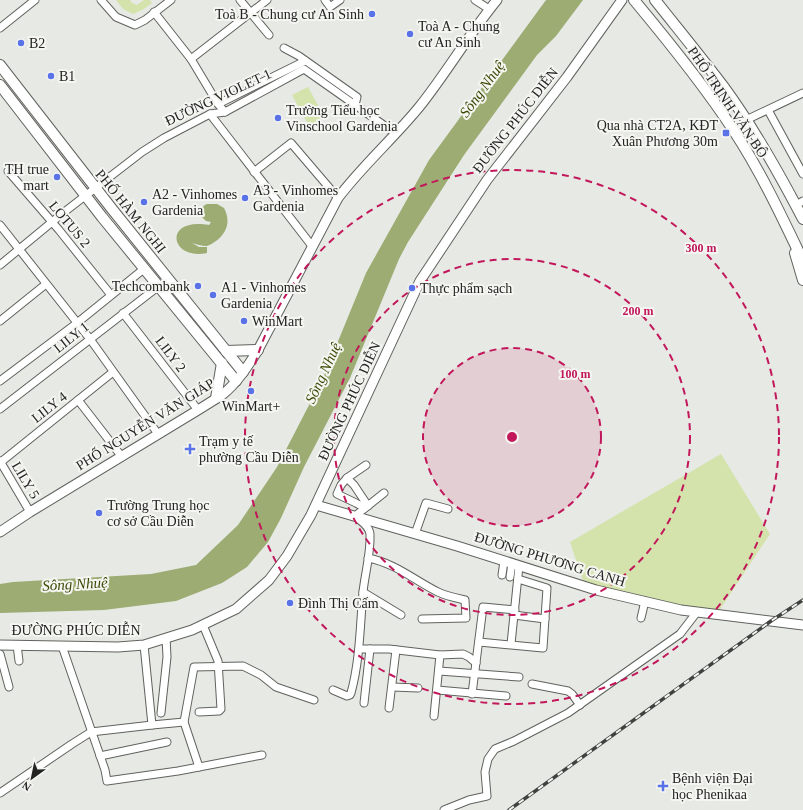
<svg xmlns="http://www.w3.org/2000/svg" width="803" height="810" viewBox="0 0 803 810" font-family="Georgia,serif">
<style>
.green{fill:#d3e3ab}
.water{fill:#9cac73}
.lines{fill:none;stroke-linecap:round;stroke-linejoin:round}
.minor-casing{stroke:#60625d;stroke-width:9}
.tertiary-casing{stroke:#60625d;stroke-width:11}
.secondary-casing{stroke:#60625d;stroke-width:12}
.minor{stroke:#fff;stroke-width:7}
.tertiary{stroke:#fff;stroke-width:9}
.secondary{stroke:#fff;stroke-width:10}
.rail-casing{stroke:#41423f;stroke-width:3.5}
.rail{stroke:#f5f6f1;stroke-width:2;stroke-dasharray:6;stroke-linecap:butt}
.ring{fill:none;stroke:#c2185b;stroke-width:2;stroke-dasharray:7 5}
.poi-dot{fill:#5a72e8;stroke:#f5f6f1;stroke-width:1.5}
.labels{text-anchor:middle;stroke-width:4;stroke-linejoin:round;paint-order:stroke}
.poi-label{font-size:14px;fill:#232422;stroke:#f5f6f1;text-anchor:start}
.street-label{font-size:14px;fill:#232422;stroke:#f5f6f1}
.water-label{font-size:15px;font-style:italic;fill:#3b4804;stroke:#f5f6f1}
.centre{fill:#c2185b;stroke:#f5f6f1;stroke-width:2}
.ring-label{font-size:12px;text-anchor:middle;font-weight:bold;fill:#c2185b;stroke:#f5f6f1;stroke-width:4;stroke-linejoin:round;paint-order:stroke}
</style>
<rect width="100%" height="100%" fill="#e7e9e4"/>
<g class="green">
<path d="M116 0H130L132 3 137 5 144 0H150L152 3 144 9 133 14 123 9Z"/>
<path d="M308 87 325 118 309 126 292 95Z"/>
<path d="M721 454 770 534 717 614 585 587 570 542Z"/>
</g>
<g class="water">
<path d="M546 0H583L556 36 537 55 464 155 408 242 399 259 350 378 304 467 281 518 268 542 247 567 222 583 176 601 104 610 0 613V584L13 582 151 574 196 565 238 525 277 467 323 378 366 273 429 160Z"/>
<path d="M207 204H217L224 208C231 221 227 233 216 241 213 243 210 245 207 246 202 246 196 244 192 243L199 247H207V253C170 261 162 217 209 225L211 222 206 221 200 215C201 210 202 206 207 204Z"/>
</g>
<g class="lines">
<g class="minor-casing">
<g id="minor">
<path d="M101 0 116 17 135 25 145 20 171 0"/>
<path d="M240 0 269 35"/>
<path d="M325 0 330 7 340 0"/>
<path d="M475 0 489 9"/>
<path d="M154 12 191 59 218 104 225 112"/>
<path d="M0 28 35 0"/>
<path d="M284 48 299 56 357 97 355 105"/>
<path d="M191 59 267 0"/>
<path d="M218 104 305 61"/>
<path d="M768 110 803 174"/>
<path d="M210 114 312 246"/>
<path d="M746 120 803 93"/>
<path d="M8 171 59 230 111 295"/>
<path d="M254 172 291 143 338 198"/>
<path d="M796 205 803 201"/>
<path d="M0 225 90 339 158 434"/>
<path d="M0 265 63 213 142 152 164 138 210 114 225 112 304 69 395 133"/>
<path d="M123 313 198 410"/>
<path d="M0 321 46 284"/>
<path d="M0 381 77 323 145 268"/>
<path d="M78 400 122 457"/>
<path d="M0 409 159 286"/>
<path d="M0 461 30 512"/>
<path d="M1 462 113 372"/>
<path d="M347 478 366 465"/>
<path d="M365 508 356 503 337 494 341 485 347 478 354 485 368 506"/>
<path d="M355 516 384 493"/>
<path d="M415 534 426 503 448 509"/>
<path d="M368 558C395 563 414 580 438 592 446 596 456 598 465 600L466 618 422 619"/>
<path d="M502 575 504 561"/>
<path d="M510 577 512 563"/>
<path d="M363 592 401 615"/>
<path d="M514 615 545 619"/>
<path d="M641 618 645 601"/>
<path d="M479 642 543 648 547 588 518 579"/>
<path d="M511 644 519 566"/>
<path d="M17 645 19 661"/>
<path d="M144 645 152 725 184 722"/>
<path d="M62 646 105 770 107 781 178 771 262 755"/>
<path d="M359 649H389L440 655 463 654 469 657 476 663"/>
<path d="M0 654 9 687"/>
<path d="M439 671 519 677"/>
<path d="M532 684 568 691 572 694 580 705"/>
<path d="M392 687 418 688"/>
<path d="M333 690 347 696 350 695 351 693C360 660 360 626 363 592 365 573 371 553 370 534 369 526 362 522 357 518"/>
<path d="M437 690 506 696"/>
<path d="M472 694 483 607 515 610"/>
<path d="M364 703 370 649"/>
<path d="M389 708 396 650"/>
<path d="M199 712 219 711 221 709 218 661 203 625"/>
<path d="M161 713 167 657 166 638"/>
<path d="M434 716 440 655"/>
<path d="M100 756 167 742"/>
<path d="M199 767 184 722 194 667 243 666 261 675 276 687 314 700"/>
<path d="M0 793 72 744 91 732 152 725"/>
<path d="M444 810 469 800 487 796 485 772 488 759 495 749 514 741 568 713 680 634 697 612"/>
</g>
</g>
<g class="tertiary-casing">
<g id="tertiary">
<path d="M316 505 457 546 596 590 681 610 803 625"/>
<path d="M0 532 30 512 198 410C206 405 214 400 222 395 237 383 248 366 258 350L338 198C363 165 394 138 420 106 447 72 469 34 497 0"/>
<path d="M0 645 118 647 144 645 192 630 236 609 269 580 287 556 311 515 420 281 487 180 567 77 622 0"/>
</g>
</g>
<g class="secondary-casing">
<g id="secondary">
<path d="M634 0C669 42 704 85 734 131 761 172 782 217 803 261"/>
<path d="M655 0C678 29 701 57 723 86 754 128 779 173 803 219"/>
<path d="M0 65 112 209 243 372"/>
<path d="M0 85 102 217 236 381"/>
<path d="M795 253 803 280"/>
<path d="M226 351 258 350"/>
<path d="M216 398 222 363"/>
</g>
</g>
<use href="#minor" class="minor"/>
<use href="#tertiary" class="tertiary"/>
<use href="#secondary" class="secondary"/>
<g class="rail-casing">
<path id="rail" d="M509 810 771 621 803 600"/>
</g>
<use href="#rail" class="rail"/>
</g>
<circle cx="512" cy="437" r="89" fill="#c2185b" fill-opacity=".12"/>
<g class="ring">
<circle cx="512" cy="437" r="89"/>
<circle cx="512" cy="437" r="178"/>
<circle cx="512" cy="437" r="267"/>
</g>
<g class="poi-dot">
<circle cx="372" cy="14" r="4"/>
<circle cx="410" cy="34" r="4"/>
<circle cx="21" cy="43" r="4"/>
<circle cx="51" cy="76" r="4"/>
<circle cx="278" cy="118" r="4"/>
<rect x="722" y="129" width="8" height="8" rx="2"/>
<circle cx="57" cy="177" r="4"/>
<circle cx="245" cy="198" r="4"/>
<circle cx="144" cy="202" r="4"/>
<circle cx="198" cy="286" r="4"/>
<circle cx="412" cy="288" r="4"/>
<circle cx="213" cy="295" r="4"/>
<circle cx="244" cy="321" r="4"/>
<circle cx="251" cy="391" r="4"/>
<path d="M188 443h4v4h4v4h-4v4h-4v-4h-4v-4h4z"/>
<circle cx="99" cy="513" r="4"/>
<circle cx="290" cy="603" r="4"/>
<path d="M661 780h4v4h4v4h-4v4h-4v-4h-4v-4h4z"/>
</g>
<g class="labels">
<g class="poi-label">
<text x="364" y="19" text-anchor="end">Toà B - Chung cư An Sinh</text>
<text x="418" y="31">Toà A - Chung<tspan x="418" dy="16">cư An Sinh</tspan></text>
<text x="29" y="48">B2</text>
<text x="59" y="81">B1</text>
<text x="286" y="115">Trường Tiểu học<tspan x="286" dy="16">Vinschool Gardenia</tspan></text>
<text x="718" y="130" text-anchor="end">Qua nhà CT2A, KĐT<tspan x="718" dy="16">Xuân Phương 30m</tspan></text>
<text x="49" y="174" text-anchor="end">TH true<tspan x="49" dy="16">mart</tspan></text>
<text x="253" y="195">A3 - Vinhomes<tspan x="253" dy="16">Gardenia</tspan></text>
<text x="152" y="199">A2 - Vinhomes<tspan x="152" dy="16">Gardenia</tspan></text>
<text x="190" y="291" text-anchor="end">Techcombank</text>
<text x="221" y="292">A1 - Vinhomes<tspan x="221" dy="16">Gardenia</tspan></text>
<text x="420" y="293">Thực phẩm sạch</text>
<text x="252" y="326">WinMart</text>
<text x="251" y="411" text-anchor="middle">WinMart+</text>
<text x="199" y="446">Trạm y tế<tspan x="199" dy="16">phường Cầu Diễn</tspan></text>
<text x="107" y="510">Trường Trung học<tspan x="107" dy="16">cơ sở Cầu Diễn</tspan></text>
<text x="298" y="608">Đình Thị Cấm</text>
<text x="672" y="783">Bệnh viện Đại<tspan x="672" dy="16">học Phenikaa</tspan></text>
</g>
<g class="street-label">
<text transform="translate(218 97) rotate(-25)" y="5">ĐƯỜNG VIOLET 1</text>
<text transform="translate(728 102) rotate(56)" y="5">PHỐ TRỊNH VĂN BÔ</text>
<text transform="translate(515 120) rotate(-52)" y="5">ĐƯỜNG PHÚC DIỄN</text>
<text transform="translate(131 211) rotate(51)" y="5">PHỐ HÀM NGHI</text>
<text transform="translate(70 224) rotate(50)" y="5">LOTUS 2</text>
<text transform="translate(71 337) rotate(-38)" y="5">LILY 1</text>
<text transform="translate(171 354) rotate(53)" y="5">LILY 2</text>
<text transform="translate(349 401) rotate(-65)" y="5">ĐƯỜNG PHÚC DIỄN</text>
<text transform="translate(49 407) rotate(-38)" y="5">LILY 4</text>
<text transform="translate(145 424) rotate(-32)" y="5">PHỐ NGUYỄN VĂN GIÁP</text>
<text transform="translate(26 480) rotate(59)" y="5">LILY 5</text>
<text transform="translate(550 559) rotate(17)" y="5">ĐƯỜNG PHƯƠNG CANH</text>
<text x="76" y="635">ĐƯỜNG PHÚC DIỄN</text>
</g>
<g class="water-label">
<text transform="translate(482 89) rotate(-54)" y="5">Sông Nhuệ</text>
<text transform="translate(323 373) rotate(-65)" y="5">Sông Nhuệ</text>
<text transform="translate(75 584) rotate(-3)" y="5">Sông Nhuệ</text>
</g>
</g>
<circle cx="512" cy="437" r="6" class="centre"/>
<g class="ring-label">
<text x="701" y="252">300 m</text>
<text x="638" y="315">200 m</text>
<text x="575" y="378">100 m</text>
</g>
<g transform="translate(32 778) rotate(213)" stroke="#f5f6f1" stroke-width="3" paint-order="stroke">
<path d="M0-3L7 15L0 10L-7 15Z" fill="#232422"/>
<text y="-6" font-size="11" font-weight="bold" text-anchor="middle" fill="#232422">N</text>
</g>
</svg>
